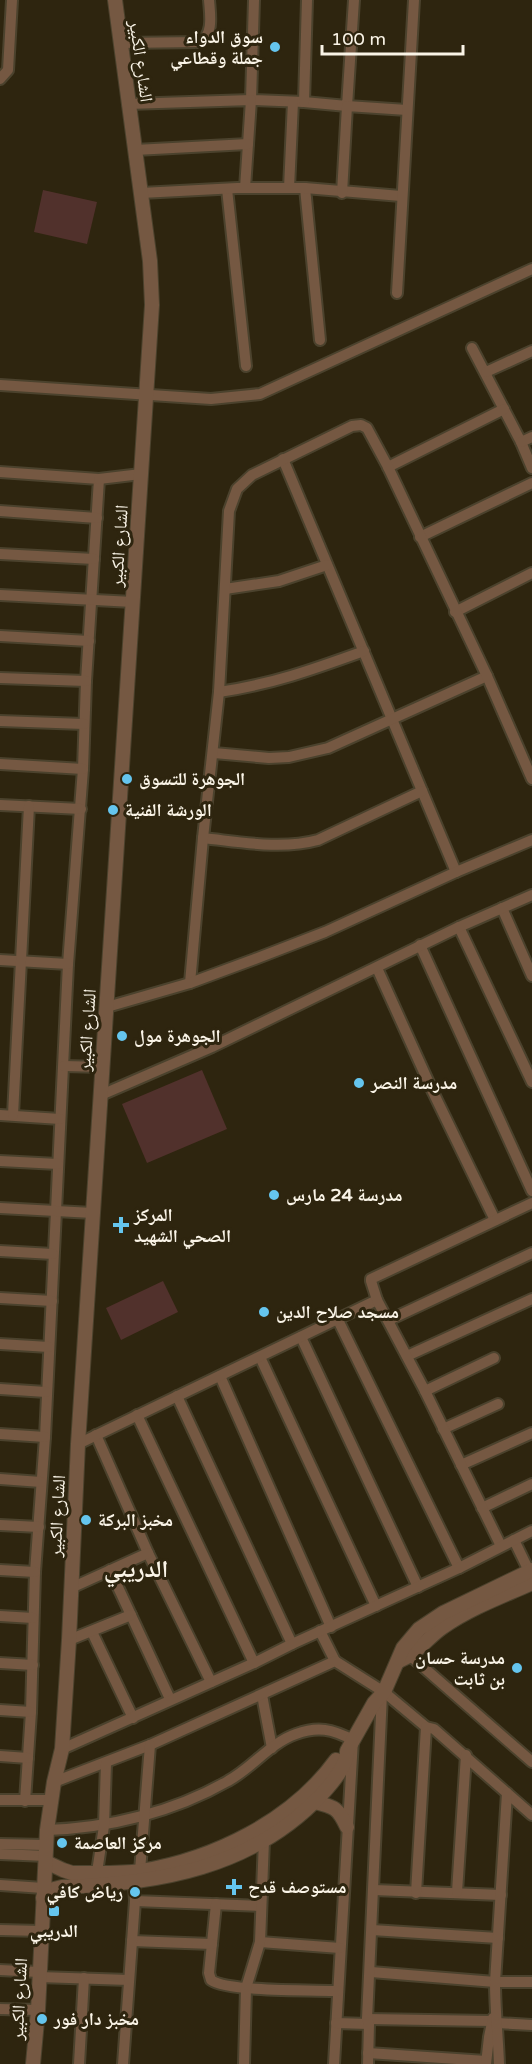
<svg xmlns="http://www.w3.org/2000/svg" width="532" height="2064" viewBox="0 0 532 2064" font-family="'Varela Round','Noto Naskh Arabic',sans-serif">
<style>
.green{fill:#51312c}
.lines{fill:none;stroke-linecap:round;stroke-linejoin:round}
.minor-casing{stroke:#4b422d;stroke-width:14}
.tertiary-casing{stroke:#4b422d;stroke-width:16}
.minor{stroke:#755842;stroke-width:10}
.tertiary{stroke:#755842;stroke-width:14}
.poi-dot{fill:#65c5ee;stroke:#2e250f;stroke-width:2}
.labels{text-anchor:middle;stroke-width:6;stroke-linejoin:round;paint-order:stroke}
.poi-label{font-size:18px;font-weight:bold;fill:#faf4e7;stroke:#2e250f;text-anchor:start}
.street-label{font-size:18px;fill:#faf4e7;stroke:#2e250f}
.district-label{font-size:24px;font-weight:bold;fill:#faf4e7;stroke:#2e250f}
</style>
<rect width="100%" height="100%" fill="#2e250f"/>
<g class="green">
<path d="M43 190 97 202 87 244 34 232Z"/>
<path d="M202 1070 227 1129 147 1163 122 1104Z"/>
<path d="M163 1281 178 1312 121 1340 106 1308Z"/>
</g>
<g class="lines">
<g class="minor-casing">
<g id="minor">
<path d="M254 0 251 100 304 102 347 106 354 0"/>
<path d="M120 43 200 42C214 34 210 14 209 0"/>
<path d="M0 79 8 70 12 0"/>
<path d="M304 102 307 0"/>
<path d="M128 104 251 100 245 188"/>
<path d="M135 150 248 144"/>
<path d="M289 188 293 102"/>
<path d="M305 188 320 340"/>
<path d="M227 189 246 366"/>
<path d="M141 193 237 188H305L401 196"/>
<path d="M342 193 347 106 407 110"/>
<path d="M397 293 414 0"/>
<path d="M472 348 521 442 532 468"/>
<path d="M486 372 532 351"/>
<path d="M0 385 211 399 260 394 532 269"/>
<path d="M521 442 532 437"/>
<path d="M283 459 456 872"/>
<path d="M388 467 504 409"/>
<path d="M0 472 99 479 86 681 83 769 68 964 45 1437 35 1572 31 1712 25 1801"/>
<path d="M99 479 141 474"/>
<path d="M0 511 97 518"/>
<path d="M420 537 532 483"/>
<path d="M0 554 94 559"/>
<path d="M225 589 279 581 327 565"/>
<path d="M0 595 133 602"/>
<path d="M455 612 532 573"/>
<path d="M0 636 89 641"/>
<path d="M0 678 86 681"/>
<path d="M219 692C273 684 314 669 364 651"/>
<path d="M0 721 84 724"/>
<path d="M214 753 269 758 289 757 328 748 487 676"/>
<path d="M0 764 83 769"/>
<path d="M0 805 81 809"/>
<path d="M203 838C241 842 281 850 318 840L422 791"/>
<path d="M502 908 532 976"/>
<path d="M459 927 532 1082"/>
<path d="M420 945 532 1191"/>
<path d="M0 960 68 964"/>
<path d="M377 968 433 1092 495 1220"/>
<path d="M190 983 203 838 219 692 229 511 237 489 252 475 352 426 361 425 367 428 388 467 487 676 532 779"/>
<path d="M107 1007 190 983 255 959 325 932 456 872 532 840"/>
<path d="M64 1066 103 1067"/>
<path d="M101 1095 212 1047 459 927 532 895"/>
<path d="M0 1115 60 1119"/>
<path d="M13 1115 29 806"/>
<path d="M0 1161 58 1164"/>
<path d="M0 1208 93 1213"/>
<path d="M0 1251 53 1254"/>
<path d="M0 1298 52 1301"/>
<path d="M338 1320 459 1568"/>
<path d="M389 1320 532 1253"/>
<path d="M301 1337 418 1587"/>
<path d="M0 1344 49 1347"/>
<path d="M407 1356 532 1299"/>
<path d="M260 1357 376 1606"/>
<path d="M220 1376 331 1627"/>
<path d="M0 1389 46 1392"/>
<path d="M425 1391 494 1358"/>
<path d="M177 1396 292 1644"/>
<path d="M137 1415 254 1663"/>
<path d="M443 1429 498 1404"/>
<path d="M0 1434 45 1437"/>
<path d="M96 1435 148 1553 211 1682"/>
<path d="M78 1444 377 1300"/>
<path d="M461 1465 532 1433"/>
<path d="M0 1479 41 1482"/>
<path d="M482 1508 532 1484"/>
<path d="M0 1525 39 1527"/>
<path d="M514 1540 529 1571"/>
<path d="M501 1546 425 1391 377 1300 371 1281V1279L532 1203"/>
<path d="M0 1570 35 1572"/>
<path d="M110 1570 170 1699"/>
<path d="M71 1588 148 1553"/>
<path d="M0 1616 33 1618"/>
<path d="M320 1631 335 1661"/>
<path d="M92 1632 133 1718"/>
<path d="M69 1640 131 1615"/>
<path d="M406 1652 532 1762"/>
<path d="M0 1663 33 1665"/>
<path d="M262 1695 272 1748"/>
<path d="M0 1710 31 1712"/>
<path d="M62 1749 254 1663 292 1644 459 1568 532 1531"/>
<path d="M0 1756 28 1758"/>
<path d="M54 1782 150 1745 335 1661 384 1692 426 1727 434 1729 532 1815"/>
<path d="M0 1800H51"/>
<path d="M47 1830C109 1828 174 1812 228 1781 252 1768 270 1743 296 1734 318 1726 332 1729 353 1740L334 2064"/>
<path d="M0 1844 46 1845"/>
<path d="M0 1854 46 1856"/>
<path d="M140 1871 150 1745"/>
<path d="M97 1872 104 1826 106 1763"/>
<path d="M134 1883 135 1901 260 1906"/>
<path d="M0 1885 43 1888"/>
<path d="M374 1890 501 1895"/>
<path d="M457 1892 466 1755"/>
<path d="M416 1893 426 1727"/>
<path d="M216 1904 209 1973 211 1980C227 1992 313 1990 338 1991"/>
<path d="M0 1930 42 1931"/>
<path d="M372 1930 498 1938"/>
<path d="M132 1941 212 1944"/>
<path d="M260 1942 340 1948"/>
<path d="M0 1970 39 1972"/>
<path d="M371 1972 495 1982H532"/>
<path d="M39 1977 129 1980"/>
<path d="M0 2009 38 2010"/>
<path d="M367 2019 492 2021 497 2023 532 2025"/>
<path d="M336 2023 369 2024"/>
<path d="M368 2053 486 2061"/>
<path d="M79 2064 84 1978"/>
<path d="M123 2064 135 1901"/>
<path d="M244 2064 246 1988 260 1942 264 1840"/>
<path d="M368 2064 369 2024 367 2019 382 1694"/>
<path d="M486 2064 489 2037 493 2018"/>
<path d="M499 2064C498 2036 495 2009 495 1982L507 1793"/>
</g>
</g>
<g class="tertiary-casing">
<g id="tertiary">
<path d="M399 1661C417 1654 428 1637 443 1627 470 1608 503 1596 532 1583"/>
<path d="M315 1802C335 1807 338 1808 347 1827"/>
<path d="M46 1862 63 1870 72 1873C95 1873 119 1874 141 1871 214 1859 292 1821 336 1760"/>
<path d="M43 1898 54 1889 62 1887C158 1884 253 1868 322 1794 332 1783 347 1766 347 1751L374 1703 384 1692 403 1648 419 1629 443 1613 532 1570"/>
<path d="M33 2064 38 2010 47 1830 54 1782 62 1749 69 1640 78 1444 152 305 150 261 115 0"/>
</g>
</g>
<use href="#minor" class="minor"/>
<use href="#tertiary" class="tertiary"/>
</g>
<g class="poi-dot">
<circle cx="275" cy="47" r="6"/>
<circle cx="127" cy="779" r="6"/>
<circle cx="113" cy="810" r="6"/>
<circle cx="122" cy="1036" r="6"/>
<circle cx="359" cy="1083" r="6"/>
<circle cx="274" cy="1195" r="6"/>
<path d="M118 1216h6v6h6v6h-6v6h-6v-6h-6v-6h6z"/>
<circle cx="264" cy="1312" r="6"/>
<circle cx="86" cy="1520" r="6"/>
<circle cx="517" cy="1668" r="6"/>
<circle cx="62" cy="1843" r="6"/>
<path d="M231 1878h6v6h6v6h-6v6h-6v-6h-6v-6h6z"/>
<circle cx="135" cy="1892" r="6"/>
<rect x="48" y="1905" width="12" height="12" rx="3"/>
<circle cx="42" cy="2019" r="6"/>
</g>
<g class="labels">
<g class="poi-label">
<text x="263" y="43" text-anchor="end">سوق الدواء<tspan x="263" dy="21">جملة وقطاعي</tspan></text>
<text x="139" y="785">الجوهرة للتسوق</text>
<text x="125" y="816">الورشة الفنية</text>
<text x="134" y="1042">الجوهرة مول</text>
<text x="371" y="1089">مدرسة النصر</text>
<text x="286" y="1201">مدرسة 24 مارس</text>
<text x="134" y="1221">المركز<tspan x="134" dy="21">الصحي الشهيد</tspan></text>
<text x="276" y="1318">مسجد صلاح الدين</text>
<text x="98" y="1526">مخبز البركة</text>
<text x="505" y="1664" text-anchor="end">مدرسة حسان<tspan x="505" dy="21">بن ثابت</tspan></text>
<text x="74" y="1849">مركز العاصمة</text>
<text x="248" y="1893">مستوصف قدح</text>
<text x="123" y="1898" text-anchor="end">رياض كافي</text>
<text x="54" y="1937" text-anchor="middle">الدريبي</text>
<text x="54" y="2025">مخبز دار فور</text>
</g>
<g class="street-label">
<text transform="translate(141 61) rotate(82)" y="6">الشارع الكبير</text>
<text transform="translate(119 546) rotate(-86)" y="6">الشارع الكبير</text>
<text transform="translate(87 1030) rotate(-86)" y="6">الشارع الكبير</text>
<text transform="translate(57 1516) rotate(-87)" y="6">الشارع الكبير</text>
<text transform="translate(19 1999) rotate(-87)" y="6">الشارع الكبير</text>
</g>
<g class="district-label">
<text x="136" y="1577">الدريبي</text>
</g>
</g>
<path d="M322 45v9h141v-9" fill="none" stroke="#faf4e7" stroke-width="3"/>
<text x="331" y="45" font-size="18" fill="#faf4e7" stroke="#2e250f" stroke-width="4.5" paint-order="stroke">100 m</text>
</svg>
